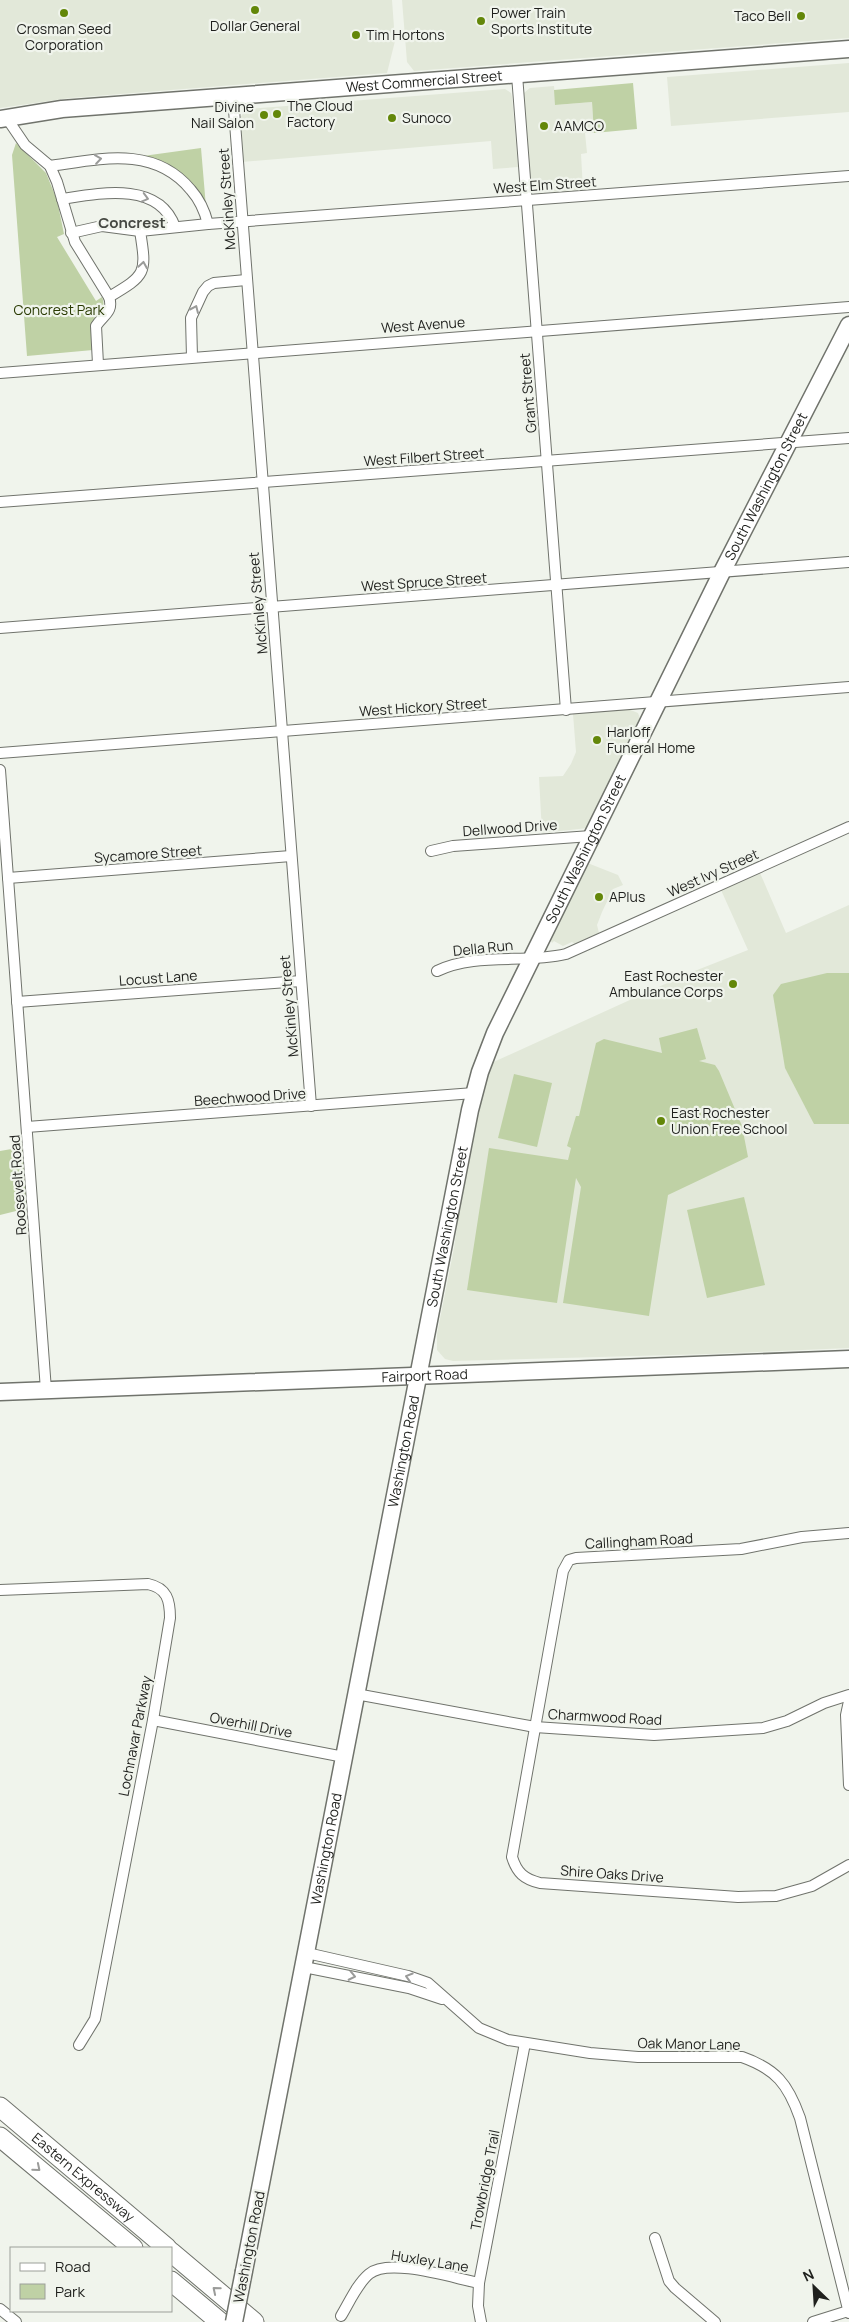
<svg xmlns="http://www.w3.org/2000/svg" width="849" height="2322" viewBox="0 0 849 2322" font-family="Manrope,sans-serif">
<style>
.built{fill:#e2e8d9}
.green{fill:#bfd1a5}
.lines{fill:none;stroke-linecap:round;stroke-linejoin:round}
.minor-casing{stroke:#70736c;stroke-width:12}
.primary-casing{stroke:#70736c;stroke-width:19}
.motorway-casing{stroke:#70736c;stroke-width:21}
.minor{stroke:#fff;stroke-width:10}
.primary{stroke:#fff;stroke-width:16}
.motorway{stroke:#fff;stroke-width:19}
.primary-bridge-casing{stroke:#70736c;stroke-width:19;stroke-linecap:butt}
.primary-bridge{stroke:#fff;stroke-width:16}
.oneway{stroke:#9a9b99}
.poi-dot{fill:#638709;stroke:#f0f4ec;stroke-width:2}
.labels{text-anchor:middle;stroke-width:4.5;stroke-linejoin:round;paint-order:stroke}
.poi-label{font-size:14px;fill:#1f201d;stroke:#f0f4ec;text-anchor:start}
.street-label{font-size:14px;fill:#1f201d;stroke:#f0f4ec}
.park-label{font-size:14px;fill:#2a3b03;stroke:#f0f4ec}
.neighbourhood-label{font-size:15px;font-weight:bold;fill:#454842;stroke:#f0f4ec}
</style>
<rect width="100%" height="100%" fill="#f0f4ec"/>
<g class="built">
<path d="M0 0H392L395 41 387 73 70 98 0 108Z"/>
<path d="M402 0H849V38L414 71 407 62Z"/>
<path d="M849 63V112L671 126 667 77Z"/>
<path d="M554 86 556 105 592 102 594 133H585L587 153 581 154 583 190 533 193 530 189 524 93 530 88Z"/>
<path d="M505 89 511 93 512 97 518 167 493 169 491 141 242 162 240 118 246 109Z"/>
<path d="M628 709 638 713 641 721 588 828 542 833 539 777 563 776 571 764 576 752 573 714Z"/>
<path d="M585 862 618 875 623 885 613 889 602 912 597 925 599 933 575 944 572 942 563 946 554 941 552 943 549 937Z"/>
<path d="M760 873 786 933 849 905V1348L709 1354 453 1361 445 1359 437 1350V1334L454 1248 466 1160 487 1065 687 974 748 950 721 890Z"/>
</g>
<g class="green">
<path d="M633 83 637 129 594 133 592 102 555 105 554 90Z"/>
<path d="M16 143 46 173 57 200 64 234 57 237 96 301 102 297C107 309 98 315 92 324L93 350 27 356 12 155Z"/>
<path d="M201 148 206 207C185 176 181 166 143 156Z"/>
<path d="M827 973H849V1124H814L785 1068 773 995 781 984Z"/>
<path d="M697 1028 706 1059 699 1061 715 1065 719 1071 742 1126 748 1157 668 1195 649 1316 563 1303 581 1187 576 1178 557 1303 467 1290 489 1148 568 1160 571 1148 567 1146 576 1116H579L596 1043 604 1039 662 1053 659 1038Z"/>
<path d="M514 1074 552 1083 537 1147 498 1138Z"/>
<path d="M23 1147 28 1208 0 1215V1151Z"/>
<path d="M744 1197 765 1285 707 1298 687 1210Z"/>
</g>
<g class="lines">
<g class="minor-casing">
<g id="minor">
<path d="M517 75 566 710"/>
<path d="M233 97 311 1106"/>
<path d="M6 117 25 145 50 166 57 182 75 242 109 297C114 312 103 315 96 326L98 364"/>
<path d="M50 166C100 159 154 145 191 190 199 199 205 212 208 224"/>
<path d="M62 199C100 193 159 181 175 227"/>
<path d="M71 233 102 226 140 231"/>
<path d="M109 297C146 275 147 274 140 231L208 224 849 176"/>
<path d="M192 357 191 318 203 292 208 286 214 283 246 280"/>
<path d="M0 373 849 307"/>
<path d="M0 502 849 438"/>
<path d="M0 628 849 562"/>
<path d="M0 753 849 687"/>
<path d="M0 770 46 1390"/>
<path d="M431 851 453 846 591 836"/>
<path d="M8 878 291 856"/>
<path d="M437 971C476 952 524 964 566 954L849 827"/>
<path d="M17 1002 301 981"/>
<path d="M27 1127 474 1093"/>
<path d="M849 1533 802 1537 741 1549 576 1558 569 1560 563 1571 512 1857C517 1873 524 1879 540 1883L738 1897 776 1896 812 1886 849 1865"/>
<path d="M0 1590 148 1584C167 1588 170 1600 170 1618L153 1720 95 2019 79 2045"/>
<path d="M356 1694 535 1727 654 1735 763 1728 787 1721 824 1703 849 1695"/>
<path d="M849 1701 846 1715 849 1785"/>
<path d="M153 1720 344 1757"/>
<path d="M307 1953 408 1976 428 1983 479 2028 508 2040 590 2053 638 2057H742C776 2069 788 2084 800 2118L849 2313"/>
<path d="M304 1967 409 1988 442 1999"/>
<path d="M655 2238 669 2281 675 2288 715 2322"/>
<path d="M0 2309 16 2322"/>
<path d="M341 2316C349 2303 357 2284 369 2274 389 2257 453 2278 479 2283"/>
<path d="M481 2322 478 2306 479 2283 525 2043"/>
<path d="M813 2322 848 2311"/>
</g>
</g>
<g class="primary-casing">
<g id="primary">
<path id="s1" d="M0 119 62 109 849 49"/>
<path id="s2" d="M0 1392 849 1359"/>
<path id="s3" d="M244 2271 470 1110 480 1072 495 1033 722 572 849 325"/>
</g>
</g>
<g class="motorway-casing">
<g id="motorway">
<path id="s4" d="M0 2107 167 2248"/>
<path d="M0 2137 133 2248"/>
<path d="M171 2252 254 2322"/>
<path d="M171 2281 220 2322"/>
</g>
</g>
<use href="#minor" class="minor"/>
<use href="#primary" class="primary"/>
<use href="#motorway" class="motorway"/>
<g class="primary-bridge-casing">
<path id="primary-bridge" d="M234 2322 244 2271"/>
</g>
<use href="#primary-bridge" class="primary-bridge"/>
</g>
<defs><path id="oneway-chevron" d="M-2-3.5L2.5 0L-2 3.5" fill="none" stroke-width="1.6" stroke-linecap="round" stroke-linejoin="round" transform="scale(1.25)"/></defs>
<g class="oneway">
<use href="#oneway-chevron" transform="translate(98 159) rotate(-8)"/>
<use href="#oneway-chevron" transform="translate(145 198) rotate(15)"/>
<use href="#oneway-chevron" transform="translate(143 265) rotate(-81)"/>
<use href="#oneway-chevron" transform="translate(195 309) rotate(-66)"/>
<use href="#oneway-chevron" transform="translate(352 1976) rotate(12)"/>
<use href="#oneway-chevron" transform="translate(409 1977) rotate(-163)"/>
<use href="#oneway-chevron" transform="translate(37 2168) rotate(40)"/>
<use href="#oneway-chevron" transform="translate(216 2290) rotate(-140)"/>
</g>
<g class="poi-dot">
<circle cx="255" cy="10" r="5"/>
<circle cx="64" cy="13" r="5"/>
<circle cx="801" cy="16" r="5"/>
<circle cx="481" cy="21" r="5"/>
<circle cx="356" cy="35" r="5"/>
<circle cx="277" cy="114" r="5"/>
<circle cx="264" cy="115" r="5"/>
<circle cx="392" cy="118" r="5"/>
<circle cx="544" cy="126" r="5"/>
<circle cx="597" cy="740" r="5"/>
<circle cx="599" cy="897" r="5"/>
<circle cx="733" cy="984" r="5"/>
<circle cx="661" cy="1121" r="5"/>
</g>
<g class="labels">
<g class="poi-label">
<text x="491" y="18">Power Train<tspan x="491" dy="16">Sports Institute</tspan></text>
<text x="791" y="21" text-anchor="end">Taco Bell</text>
<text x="255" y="31" text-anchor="middle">Dollar General</text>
<text x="64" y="34" text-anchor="middle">Crosman Seed<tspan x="64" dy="16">Corporation</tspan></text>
<text x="366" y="40">Tim Hortons</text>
<text x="287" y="111">The Cloud<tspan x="287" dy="16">Factory</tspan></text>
<text x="254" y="112" text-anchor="end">Divine<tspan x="254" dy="16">Nail Salon</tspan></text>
<text x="402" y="123">Sunoco</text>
<text x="554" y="131">AAMCO</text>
<text x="607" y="737">Harloff<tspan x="607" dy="16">Funeral Home</tspan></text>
<text x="609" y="902">APlus</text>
<text x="723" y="981" text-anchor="end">East Rochester<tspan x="723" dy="16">Ambulance Corps</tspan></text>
<text x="671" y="1118">East Rochester<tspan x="671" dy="16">Union Free School</tspan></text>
</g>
<g class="street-label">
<text dy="5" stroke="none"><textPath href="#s1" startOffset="426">West Commercial Street</textPath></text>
<text transform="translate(545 185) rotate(-4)" y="5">West Elm Street</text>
<text transform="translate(227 199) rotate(-94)" y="5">McKinley Street</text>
<text transform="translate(423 325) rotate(-4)" y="5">West Avenue</text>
<text transform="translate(528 393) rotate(-95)" y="5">Grant Street</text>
<text transform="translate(424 457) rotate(-4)" y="5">West Filbert Street</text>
<text dy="5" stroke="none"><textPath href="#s3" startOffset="1874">South Washington Street</textPath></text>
<text transform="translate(424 582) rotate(-4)" y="5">West Spruce Street</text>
<text transform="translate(258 603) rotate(-95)" y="5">McKinley Street</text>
<text transform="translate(423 707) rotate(-4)" y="5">West Hickory Street</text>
<text transform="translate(510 828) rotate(-4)" y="5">Dellwood Drive</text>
<text dy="5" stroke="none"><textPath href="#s3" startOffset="1469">South Washington Street</textPath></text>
<text transform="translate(148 854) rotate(-4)" y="5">Sycamore Street</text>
<text transform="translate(713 873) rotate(-24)" y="5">West Ivy Street</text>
<text transform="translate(483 948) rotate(-6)" y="5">Della Run</text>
<text transform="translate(158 978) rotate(-4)" y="5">Locust Lane</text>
<text transform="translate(289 1006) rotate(-95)" y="5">McKinley Street</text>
<text transform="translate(250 1097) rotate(-4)" y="5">Beechwood Drive</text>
<text transform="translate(18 1185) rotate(-94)" y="5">Roosevelt Road</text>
<text dy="5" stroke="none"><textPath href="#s3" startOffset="1064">South Washington Street</textPath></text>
<text dy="5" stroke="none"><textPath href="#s2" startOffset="425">Fairport Road</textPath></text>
<text dy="5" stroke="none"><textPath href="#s3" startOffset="835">Washington Road</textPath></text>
<text transform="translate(639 1541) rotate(-3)" y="5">Callingham Road</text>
<text transform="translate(605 1717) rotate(3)" y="5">Charmwood Road</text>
<text transform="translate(251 1725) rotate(11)" y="5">Overhill Drive</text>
<text transform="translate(135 1736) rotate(-79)" y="5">Lochnavar Parkway</text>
<text dy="5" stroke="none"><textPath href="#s3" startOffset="430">Washington Road</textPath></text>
<text transform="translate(612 1874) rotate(4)" y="5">Shire Oaks Drive</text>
<text transform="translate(689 2044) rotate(1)" y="5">Oak Manor Lane</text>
<text dy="5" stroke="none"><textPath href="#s4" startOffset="109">Eastern Expressway</textPath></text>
<text transform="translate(485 2180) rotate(-79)" y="5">Trowbridge Trail</text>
<text transform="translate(249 2247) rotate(-79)" y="5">Washington Road</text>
<text transform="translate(430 2261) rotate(9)" y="5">Huxley Lane</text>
</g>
<g class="park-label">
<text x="59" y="315">Concrest Park</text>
</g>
<g class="neighbourhood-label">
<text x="132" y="228">Concrest</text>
</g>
</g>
<rect x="10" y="2247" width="162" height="65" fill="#f0f4ec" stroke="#9c9f99"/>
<rect x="20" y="2263" width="25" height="8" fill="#ffffff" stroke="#9c9f99"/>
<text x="55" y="2272" font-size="15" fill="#1f201d">Road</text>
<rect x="20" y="2284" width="25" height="15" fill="#bfd1a5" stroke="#9c9f99"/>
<text x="55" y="2297" font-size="15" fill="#1f201d">Park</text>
<g transform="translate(814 2287) rotate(335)" stroke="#f0f4ec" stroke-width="4" paint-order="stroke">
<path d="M0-4L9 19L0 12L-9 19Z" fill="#1f201d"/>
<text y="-8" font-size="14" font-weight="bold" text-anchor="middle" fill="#1f201d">N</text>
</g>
</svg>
